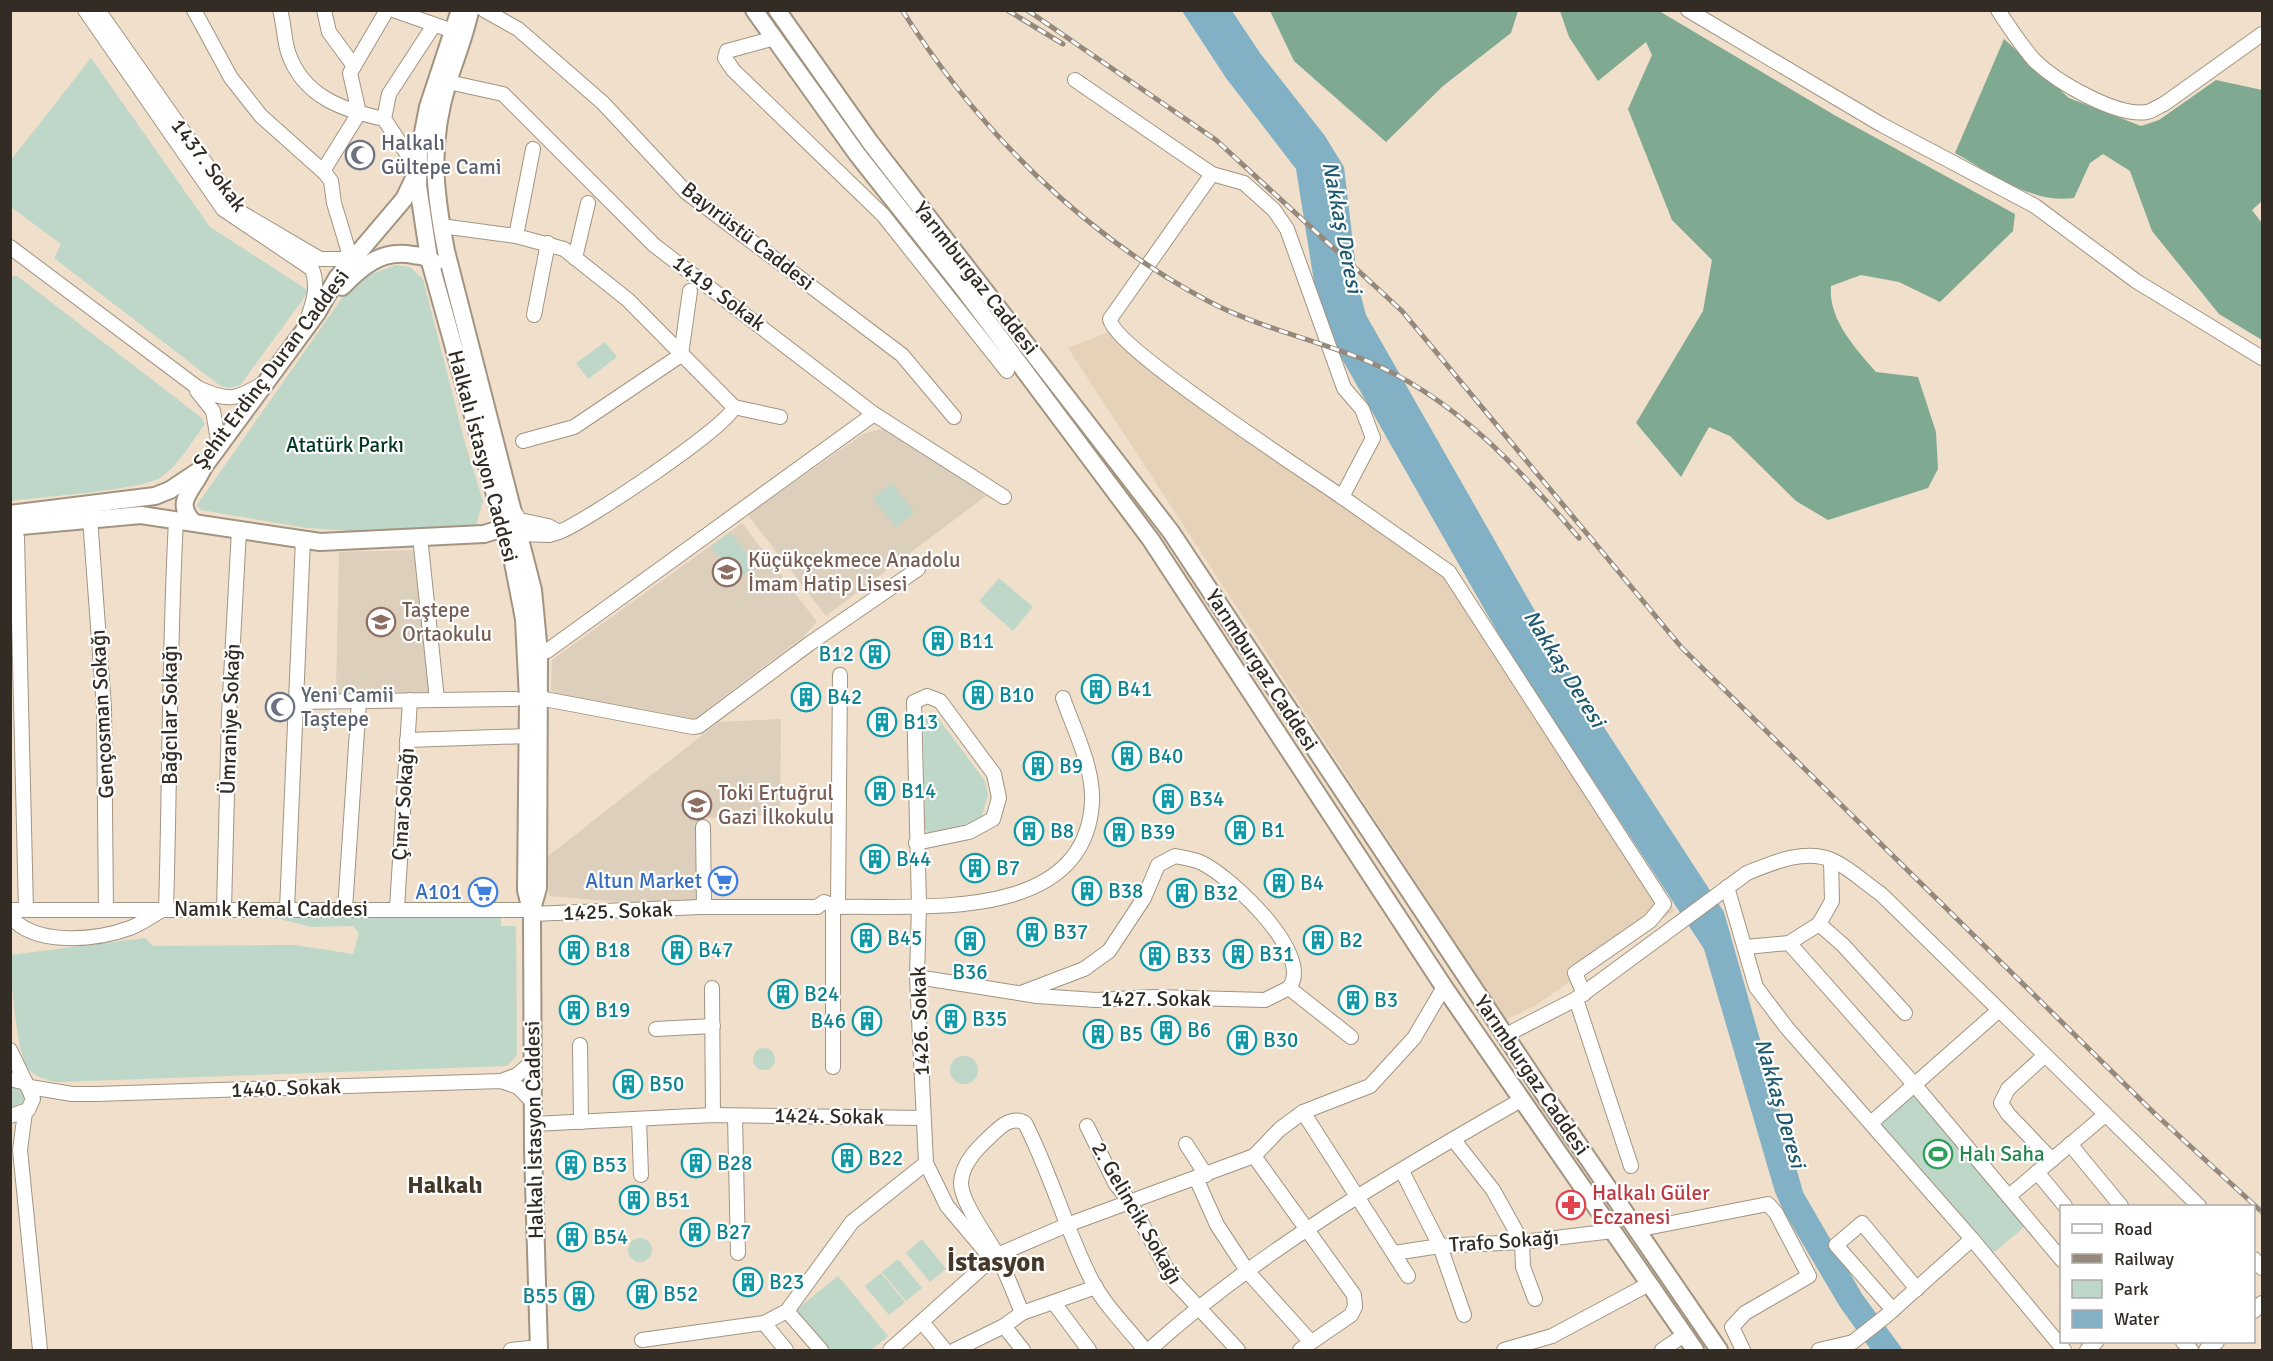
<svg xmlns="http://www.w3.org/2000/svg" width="2273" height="1361" viewBox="0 0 2273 1361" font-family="Signika,sans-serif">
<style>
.built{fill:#e5d2b8}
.education{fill:#dccfbc}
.green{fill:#bed7c8}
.forest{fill:#80a992}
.water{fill:#82b0c4}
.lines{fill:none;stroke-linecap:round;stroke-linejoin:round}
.minor-casing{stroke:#a29481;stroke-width:16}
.major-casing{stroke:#a29481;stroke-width:20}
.minor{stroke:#fff;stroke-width:14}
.major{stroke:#fff;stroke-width:16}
.rail-casing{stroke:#95897c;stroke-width:5}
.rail{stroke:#fff;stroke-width:3;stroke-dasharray:9;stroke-linecap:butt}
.labels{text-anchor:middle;stroke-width:4.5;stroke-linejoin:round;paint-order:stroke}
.worship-label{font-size:21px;fill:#5b616d;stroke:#fff;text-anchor:start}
.street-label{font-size:21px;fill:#322c25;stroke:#fff}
.park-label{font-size:21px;fill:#003821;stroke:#fff}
.education-label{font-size:21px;fill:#785e54;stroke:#fff;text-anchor:start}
.culture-label{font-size:21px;fill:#0d838f;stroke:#fff;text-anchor:start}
.shop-label{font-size:21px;fill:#366cbe;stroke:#fff;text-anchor:end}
.leisure-label{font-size:21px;fill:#27864d;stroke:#fff;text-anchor:start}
.health-label{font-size:21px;fill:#be3a42;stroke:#fff;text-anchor:start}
.water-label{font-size:22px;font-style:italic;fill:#205a70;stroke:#fff}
.quarter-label{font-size:24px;font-weight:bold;fill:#453828;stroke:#fff}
.district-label{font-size:27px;font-weight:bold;fill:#453828;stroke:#fff}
</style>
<rect width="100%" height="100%" fill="#efdfcb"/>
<path class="built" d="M1109 332 1457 574 1674 911 1536 1005 1506 1020 1068 348Z"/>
<g class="education">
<path d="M880 429 895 431 986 496 826 616 748 515 863 434Z"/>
<path d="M742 523 817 622 803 637 694 719 557 695 551 690 552 660Z"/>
<path d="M417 550 431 692 336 693 339 552Z"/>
<path d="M781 719 780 815 700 818 702 901 643 904 549 896 547 857 719 722Z"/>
</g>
<g class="green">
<path d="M91 58 210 227 309 291 241 384C232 389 227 389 218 384L54 258 61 244 11 207V160Z"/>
<path d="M396 265 410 267 423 279 465 443 483 501 476 525 366 532 307 528 201 510 197 505 342 298 371 274Z"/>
<path d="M11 276H17L202 418 205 424C191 442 180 464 161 477 144 490 38 497 11 501Z"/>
<path d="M605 342 617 357 588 379 576 363Z"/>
<path d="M892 483 914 512 896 527 873 498Z"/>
<path d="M730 532 756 565 737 580 711 547Z"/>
<path d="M999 578 1033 607 1013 631 979 601Z"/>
<path d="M931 716 938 718 985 781 988 795 982 816 970 823 929 834 925 828 923 718Z"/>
<path d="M244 912 501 917V926H516L517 1055 507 1066 56 1082C45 1079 34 1077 27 1067 16 1049 11 978 10 955L145 938 153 946 294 945 353 954 359 934 353 926 311 927 280 919 244 917Z"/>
<circle cx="764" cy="1059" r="11"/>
<circle cx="964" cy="1070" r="14"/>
<path d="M11 1084 23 1086 27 1102 11 1111Z"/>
<path d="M1918 1089 2030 1222 1991 1255 1876 1120Z"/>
<circle cx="640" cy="1250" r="12"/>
<path d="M922 1239 946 1269 930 1282 906 1253Z"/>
<path d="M898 1259 922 1288 906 1301 882 1272Z"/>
<path d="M881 1273 905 1302 889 1315 865 1286Z"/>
<path d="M838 1276 888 1336 871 1350H828L795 1311Z"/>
</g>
<g class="forest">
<path d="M1270 11H1518L1511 33 1443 86 1386 142 1294 61Z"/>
<path d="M1560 11H1659L1836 116 2015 214 2013 231 1940 302 1899 282 1861 275 1831 286C1828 319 1855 348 1876 372L1918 377 1936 432 1938 469 1928 488 1828 520 1796 501 1730 436 1709 427 1681 477 1636 423 1703 311 1712 260 1672 220 1628 109 1652 55 1646 42 1598 81 1569 37Z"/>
<path d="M2004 39 2069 98 2141 126 2159 120 2216 80 2262 90V201L2252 210 2262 223V340L2219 314 2152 231 2130 171 2103 154 2090 163 2074 198C2031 204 1991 173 1955 153Z"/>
</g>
<path class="water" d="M1182 11H1232L1260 53 1325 136 1344 167 1358 285 1366 315 1583 695 1724 912 1803 1192 1862 1294 1903 1350H1871L1840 1307 1784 1212 1775 1192 1704 949 1507 649 1334 345 1316 294 1296 169 1226 78Z"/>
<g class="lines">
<g class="minor-casing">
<g id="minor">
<path d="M85 10 223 209 312 269C319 286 313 304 307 320"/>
<path d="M98 10 240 212 320 259H342L359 251"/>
<path d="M194 10 231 78 261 116 325 173 331 181 334 203 350 256"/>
<path d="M280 10C284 24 284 39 288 52 303 97 343 110 384 119"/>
<path d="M324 10 329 32 354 66"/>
<path d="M393 10 453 31"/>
<path d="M484 10 518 29 603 103 686 192 902 355 954 417"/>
<path d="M1688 10 1882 125 2035 206 2136 281 2262 358"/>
<path d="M1998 10C2009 27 2021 45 2034 60 2055 81 2116 117 2147 112 2152 111 2159 106 2164 104L2262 34"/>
<path d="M775 38 727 51 725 58 733 70 883 215 1007 371"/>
<path d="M1075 80 1212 174 1244 183 1274 210 1287 229 1344 388 1362 409 1373 438 1342 497 1449 572 1664 904 1650 921 1575 973 1584 994"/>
<path d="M448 82 503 94 654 245 874 414 1004 497"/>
<path d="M418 170 384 119 389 94 434 25"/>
<path d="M323 171 359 113 350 73 387 10"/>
<path d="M1212 174 1110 319C1112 346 1309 474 1342 497"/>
<path d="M441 226 516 236 564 249 628 300 734 407C729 426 584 523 559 532"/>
<path d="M516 236 533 149"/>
<path d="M10 247 198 388C229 402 235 400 264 383"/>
<path d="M575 258 588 203"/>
<path d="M534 315 548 243"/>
<path d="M197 391 213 411 219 446"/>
<path d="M734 407 780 417"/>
<path d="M523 441 574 427 681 355 690 291"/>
<path d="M512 509 520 520 548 526 559 532 549 535 519 534"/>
<path d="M90 518 104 708 106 910"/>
<path d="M420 536 437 700"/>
<path d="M17 537 26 910"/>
<path d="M539 653 547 651 874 414"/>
<path d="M539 698 693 727 699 726 809 644 918 569"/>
<path d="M295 702 516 699"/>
<path d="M407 740 527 736"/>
<path d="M703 827 704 907"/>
<path d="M916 843 969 832 993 819 999 798 994 774 940 701 927 696 914 702 919 905 917 977 926 1163 947 1206 986 1252"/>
<path d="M1727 887 1756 987 1787 1028 1972 1239 2064 1350"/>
<path d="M817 907 824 902 838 907C923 905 1084 923 1092 803 1094 768 1074 730 1063 698"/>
<path d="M833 907V1067"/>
<path d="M838 907 840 675"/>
<path d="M397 908 410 700"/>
<path d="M224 909 229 715 239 530"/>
<path d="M287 909 303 539"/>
<path d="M345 909 359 701"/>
<path d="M10 910H531"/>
<path d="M166 910C170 780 169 650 176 521"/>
<path d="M532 914 700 907H817"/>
<path d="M10 916C35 947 97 940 130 928 141 924 152 916 162 910"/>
<path d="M1819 924 1843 945 1905 1013"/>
<path d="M1789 943 1913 1083 2062 1260"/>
<path d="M1746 947 1789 943 1819 924 1832 901 1831 860"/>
<path d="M917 977 1037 996 1096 1000 1155 997 1265 1000 1289 988C1315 955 1231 877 1202 863 1194 859 1184 858 1175 856L1158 865 1144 898 1109 951 1084 969 1021 993"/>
<path d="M712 988 713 1115"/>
<path d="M1289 988 1351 1037"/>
<path d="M1576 999 1631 1166"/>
<path d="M656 1029 713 1026"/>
<path d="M1506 1035 1576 999 1747 873C1774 862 1806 848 1834 861 1851 869 1866 884 1881 894L2199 1206"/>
<path d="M580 1045 581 1122"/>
<path d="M10 1050 26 1083"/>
<path d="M2044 1056 2008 1089 2001 1103 2008 1114 2052 1160"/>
<path d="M10 1079 26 1083 33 1099 28 1110 10 1116"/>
<path d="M501 1081 517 1075 532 1062"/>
<path d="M30 1087 72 1094H96L501 1081 518 1087 532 1101"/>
<path d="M25 1112 20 1150 40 1350"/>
<path d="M1303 1112 1408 1276"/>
<path d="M735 1116 738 1253"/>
<path d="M639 1119 641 1175"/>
<path d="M1871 1123 1998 1011"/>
<path d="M533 1124 713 1115 923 1118"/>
<path d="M1087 1126 1115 1183 1130 1202 1173 1280 1238 1350"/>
<path d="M1453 1139 1493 1190 1522 1242 1523 1267 1535 1299"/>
<path d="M1186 1144 1206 1175"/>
<path d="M2070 1144 2121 1206"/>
<path d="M1254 1156 1354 1295 1355 1307 1351 1315 1300 1350"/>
<path d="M1402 1171 1440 1246 1464 1315"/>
<path d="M2037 1172 2065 1206"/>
<path d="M1196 1178 1217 1225 1248 1272 1310 1341"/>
<path d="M2009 1196 2105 1115"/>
<path d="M1636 1230 1768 1204 1776 1213 1809 1276 1745 1313 1732 1327 1743 1350"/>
<path d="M1394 1253 1440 1246 1522 1242 1613 1231"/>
<path d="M2254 1259 2262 1268"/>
<path d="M1054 1303 1089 1350"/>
<path d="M1893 1310 1836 1245 1862 1223 1917 1289"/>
<path d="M787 1311 821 1350"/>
<path d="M2254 1311 2262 1303"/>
<path d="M1022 1313 1096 1287"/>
<path d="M922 1322 945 1350"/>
<path d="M764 1323 786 1350"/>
<path d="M1004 1326 1023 1350"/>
<path d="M642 1340 764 1323 787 1311 852 1222 926 1163"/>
<path d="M2183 1342 2191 1350"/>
<path d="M511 1350 539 1347"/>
<path d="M890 1350 995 1256 1067 1225 1254 1156 1280 1129 1303 1112 1370 1086 1414 1038 1444 987"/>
<path d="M955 1350 1004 1326 1022 1313C1014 1293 1006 1272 996 1253 987 1236 961 1202 961 1183 962 1161 981 1145 996 1131 1004 1123 1015 1117 1025 1123 1051 1174 1066 1230 1092 1281 1105 1306 1128 1328 1145 1350"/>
<path d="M1149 1350C1259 1251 1393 1173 1521 1100"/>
<path d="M1504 1350 1552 1336 1649 1284"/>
<path d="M1662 1350 1684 1335"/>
<path d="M1819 1350 1853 1342 1886 1316 1972 1239"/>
<path d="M2087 1350 2096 1342"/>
<path d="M2206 1350 2217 1342"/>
</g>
</g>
<g class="major-casing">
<g id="major">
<path d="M460 10 428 107 419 153 418 186 429 258 511 552 524 619 528 699 526 890 532 914 533 1150 539 1350"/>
<path d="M754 10 857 154 962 287 1151 540 1444 987 1695 1350"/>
<path d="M777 10 870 142 1171 532 1548 1100 1719 1350"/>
<path d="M470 11C465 36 455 59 448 82 429 144 434 189 446 251L533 590 539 653 538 888 532 909"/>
<path d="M342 287C362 266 382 249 413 255 422 256 428 257 435 263"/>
<path d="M10 514 155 496 170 490 203 468 317 313 337 278 404 199 416 174"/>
<path d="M193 522C173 501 194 490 203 468"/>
<path d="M10 527 141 515 320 542 484 534 503 528"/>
</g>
</g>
<use href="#minor" class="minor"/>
<use href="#major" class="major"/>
<g class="rail-casing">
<g id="rail">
<path d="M902 10C978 130 1082 234 1208 301 1257 327 1313 339 1365 360 1454 397 1517 466 1579 538"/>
<path d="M1007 10 1063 44"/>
<path d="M1027 10 1216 140 1402 311 1682 648 2153 1112 2262 1212"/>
</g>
</g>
<use href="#rail" class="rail"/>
</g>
<defs>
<g id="mosque-ring" transform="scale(1.5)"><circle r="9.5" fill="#fff" stroke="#6b7280" stroke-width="1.5"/><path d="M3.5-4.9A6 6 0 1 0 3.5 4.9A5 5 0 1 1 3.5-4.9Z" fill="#6b7280"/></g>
<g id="school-ring" transform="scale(1.5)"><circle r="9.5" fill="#fff" stroke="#8d6e63" stroke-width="1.5"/><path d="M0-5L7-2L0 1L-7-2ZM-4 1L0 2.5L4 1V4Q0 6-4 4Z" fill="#8d6e63"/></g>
<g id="building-ring" transform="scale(1.5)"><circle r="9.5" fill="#fff" stroke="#0f9aa8" stroke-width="1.5"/><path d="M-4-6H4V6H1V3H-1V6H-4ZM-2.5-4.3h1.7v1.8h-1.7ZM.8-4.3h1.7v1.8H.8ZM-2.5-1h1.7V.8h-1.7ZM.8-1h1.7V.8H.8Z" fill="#0f9aa8"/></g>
<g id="supermarket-ring" transform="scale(1.5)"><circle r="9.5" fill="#fff" stroke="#3f7fe0" stroke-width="1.5"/><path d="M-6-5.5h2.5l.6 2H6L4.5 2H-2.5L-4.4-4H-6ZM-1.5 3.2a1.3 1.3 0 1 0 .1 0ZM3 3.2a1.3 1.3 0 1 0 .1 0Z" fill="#3f7fe0"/></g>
<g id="stadium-ring" transform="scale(1.5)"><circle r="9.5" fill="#fff" stroke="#2e9e5b" stroke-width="1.5"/><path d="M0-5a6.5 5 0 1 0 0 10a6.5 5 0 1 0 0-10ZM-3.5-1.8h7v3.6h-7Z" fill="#2e9e5b"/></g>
<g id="pharmacy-ring" transform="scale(1.5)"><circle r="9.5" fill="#fff" stroke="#e0444e" stroke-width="1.5"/><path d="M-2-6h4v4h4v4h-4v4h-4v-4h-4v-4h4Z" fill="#e0444e"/></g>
</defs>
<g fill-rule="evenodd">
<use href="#mosque-ring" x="360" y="155"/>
<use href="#school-ring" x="727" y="572"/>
<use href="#school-ring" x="381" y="622"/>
<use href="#building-ring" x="938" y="641"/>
<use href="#building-ring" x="875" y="654"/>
<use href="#building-ring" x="1096" y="689"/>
<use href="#building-ring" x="978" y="695"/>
<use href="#building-ring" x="806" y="697"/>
<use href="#mosque-ring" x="280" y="707"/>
<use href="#building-ring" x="882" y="722"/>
<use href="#building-ring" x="1127" y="756"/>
<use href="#building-ring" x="1038" y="766"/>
<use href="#building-ring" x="880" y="791"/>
<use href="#building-ring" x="1168" y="799"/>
<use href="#school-ring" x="697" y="805"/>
<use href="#building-ring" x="1240" y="830"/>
<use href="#building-ring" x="1029" y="831"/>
<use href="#building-ring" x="1119" y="832"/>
<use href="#building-ring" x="875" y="859"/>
<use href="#building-ring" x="975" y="868"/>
<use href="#supermarket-ring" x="723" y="881"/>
<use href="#building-ring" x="1279" y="883"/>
<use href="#building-ring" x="1087" y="891"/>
<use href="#supermarket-ring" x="483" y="892"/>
<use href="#building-ring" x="1182" y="893"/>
<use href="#building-ring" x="1032" y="932"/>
<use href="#building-ring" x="866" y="938"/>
<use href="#building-ring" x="1318" y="940"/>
<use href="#building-ring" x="970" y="941"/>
<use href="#building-ring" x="574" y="950"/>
<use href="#building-ring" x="677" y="950"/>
<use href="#building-ring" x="1238" y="954"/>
<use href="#building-ring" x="1155" y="956"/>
<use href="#building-ring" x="783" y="994"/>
<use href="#building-ring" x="1353" y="1000"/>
<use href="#building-ring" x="574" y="1010"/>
<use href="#building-ring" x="951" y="1019"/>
<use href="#building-ring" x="867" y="1021"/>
<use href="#building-ring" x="1166" y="1030"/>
<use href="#building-ring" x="1098" y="1034"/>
<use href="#building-ring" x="1242" y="1040"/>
<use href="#building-ring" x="628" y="1084"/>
<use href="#stadium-ring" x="1938" y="1154"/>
<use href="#building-ring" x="847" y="1158"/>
<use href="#building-ring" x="696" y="1163"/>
<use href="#building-ring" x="571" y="1165"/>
<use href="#building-ring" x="634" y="1200"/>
<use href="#pharmacy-ring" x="1571" y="1205"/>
<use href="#building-ring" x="695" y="1232"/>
<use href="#building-ring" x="572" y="1237"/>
<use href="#building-ring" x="748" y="1282"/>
<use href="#building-ring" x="642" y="1294"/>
<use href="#building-ring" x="579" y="1296"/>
</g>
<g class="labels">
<g class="worship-label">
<text x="381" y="150">Halkalı<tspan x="381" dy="24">Gültepe Cami</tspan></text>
<text x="301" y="702">Yeni Camii<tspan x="301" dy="24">Taştepe</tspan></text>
</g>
<g class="street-label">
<text transform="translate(209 165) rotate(53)" y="7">1437. Sokak</text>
<text transform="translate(748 236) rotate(38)" y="7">Bayırüstü Caddesi</text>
<text transform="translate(976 278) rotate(52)" y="7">Yarımburgaz Caddesi</text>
<text transform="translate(719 293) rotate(37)" y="7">1419. Sokak</text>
<text transform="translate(271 369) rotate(-53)" y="7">Şehit Erdinç Duran Caddesi</text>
<text transform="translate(483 456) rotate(75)" y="7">Halkalı İstasyon Caddesi</text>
<text transform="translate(1262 670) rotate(57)" y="7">Yarımburgaz Caddesi</text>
<text transform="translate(102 714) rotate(-93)" y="7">Gençosman Sokağı</text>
<text transform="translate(170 715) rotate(-90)" y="7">Bağcılar Sokağı</text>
<text transform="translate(230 719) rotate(-88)" y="7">Ümraniye Sokağı</text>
<text transform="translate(403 804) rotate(-86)" y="7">Çınar Sokağı</text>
<text x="271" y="916">Namık Kemal Caddesi</text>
<text transform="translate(618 911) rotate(-2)" y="7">1425. Sokak</text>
<text x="1156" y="1006">1427. Sokak</text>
<text transform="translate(920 1021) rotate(-92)" y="7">1426. Sokak</text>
<text transform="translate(1532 1075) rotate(56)" y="7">Yarımburgaz Caddesi</text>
<text transform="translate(286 1088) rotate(-2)" y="7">1440. Sokak</text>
<text transform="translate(829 1116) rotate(1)" y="7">1424. Sokak</text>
<text transform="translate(534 1130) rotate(-91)" y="7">Halkalı İstasyon Caddesi</text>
<text transform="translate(1137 1213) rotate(60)" y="7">2. Gelincik Sokağı</text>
<text transform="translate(1504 1241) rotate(-4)" y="7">Trafo Sokağı</text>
</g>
<g class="park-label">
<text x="345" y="452">Atatürk Parkı</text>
</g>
<g class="education-label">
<text x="748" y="567">Küçükçekmece Anadolu<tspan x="748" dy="24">İmam Hatip Lisesi</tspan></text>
<text x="402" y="617">Taştepe<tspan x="402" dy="24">Ortaokulu</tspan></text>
<text x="718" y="800">Toki Ertuğrul<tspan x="718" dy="24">Gazi İlkokulu</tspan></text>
</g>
<g class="culture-label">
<text x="959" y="648">B11</text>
<text x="854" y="661" text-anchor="end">B12</text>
<text x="1117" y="696">B41</text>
<text x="999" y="702">B10</text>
<text x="827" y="704">B42</text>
<text x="903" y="729">B13</text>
<text x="1148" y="763">B40</text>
<text x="1059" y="773">B9</text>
<text x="901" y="798">B14</text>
<text x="1189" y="806">B34</text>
<text x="1261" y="837">B1</text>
<text x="1050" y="838">B8</text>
<text x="1140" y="839">B39</text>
<text x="896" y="866">B44</text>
<text x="996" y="875">B7</text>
<text x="1300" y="890">B4</text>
<text x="1108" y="898">B38</text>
<text x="1203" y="900">B32</text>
<text x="1053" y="939">B37</text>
<text x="887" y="945">B45</text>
<text x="1339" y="947">B2</text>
<text x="595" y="957">B18</text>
<text x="698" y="957">B47</text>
<text x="1259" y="961">B31</text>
<text x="1176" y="963">B33</text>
<text x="970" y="979" text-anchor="middle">B36</text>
<text x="804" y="1001">B24</text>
<text x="1374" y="1007">B3</text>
<text x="595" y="1017">B19</text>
<text x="972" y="1026">B35</text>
<text x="846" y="1028" text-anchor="end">B46</text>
<text x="1187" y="1037">B6</text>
<text x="1119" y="1041">B5</text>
<text x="1263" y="1047">B30</text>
<text x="649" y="1091">B50</text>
<text x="868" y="1165">B22</text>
<text x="717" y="1170">B28</text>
<text x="592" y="1172">B53</text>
<text x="655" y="1207">B51</text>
<text x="716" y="1239">B27</text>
<text x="593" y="1244">B54</text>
<text x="769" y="1289">B23</text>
<text x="663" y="1301">B52</text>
<text x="558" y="1303" text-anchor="end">B55</text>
</g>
<g class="shop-label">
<text x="702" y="888">Altun Market</text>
<text x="462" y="899">A101</text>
</g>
<g class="leisure-label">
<text x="1959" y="1161">Halı Saha</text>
</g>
<g class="health-label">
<text x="1592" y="1200">Halkalı Güler<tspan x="1592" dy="24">Eczanesi</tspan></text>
</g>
<g class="water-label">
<text transform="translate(1343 227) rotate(79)" y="8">Nakkaş Deresi</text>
<text transform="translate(1565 668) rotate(58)" y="8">Nakkaş Deresi</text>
<text transform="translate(1781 1103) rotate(74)" y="8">Nakkaş Deresi</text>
</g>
<g class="quarter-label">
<text x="445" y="1193">Halkalı</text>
</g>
<g class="district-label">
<text x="996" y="1271">İstasyon</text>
</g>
</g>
<rect width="2273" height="1361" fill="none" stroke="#322c25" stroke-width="24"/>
<rect x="2060" y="1205" width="195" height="138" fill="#ffffff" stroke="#adaba8" stroke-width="1.5"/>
<rect x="2072" y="1224" width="30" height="9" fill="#ffffff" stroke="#adaba8" stroke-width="1.5"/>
<text x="2114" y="1235" font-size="18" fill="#322c25">Road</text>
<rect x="2072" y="1254" width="30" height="9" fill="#95897c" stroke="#adaba8" stroke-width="1.5"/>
<text x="2114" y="1265" font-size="18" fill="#322c25">Railway</text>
<rect x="2072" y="1280" width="30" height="18" fill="#bed7c8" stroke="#adaba8" stroke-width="1.5"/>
<text x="2114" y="1295" font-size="18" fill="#322c25">Park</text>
<rect x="2072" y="1310" width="30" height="18" fill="#82b0c4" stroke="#adaba8" stroke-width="1.5"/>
<text x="2114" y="1325" font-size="18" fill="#322c25">Water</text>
</svg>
